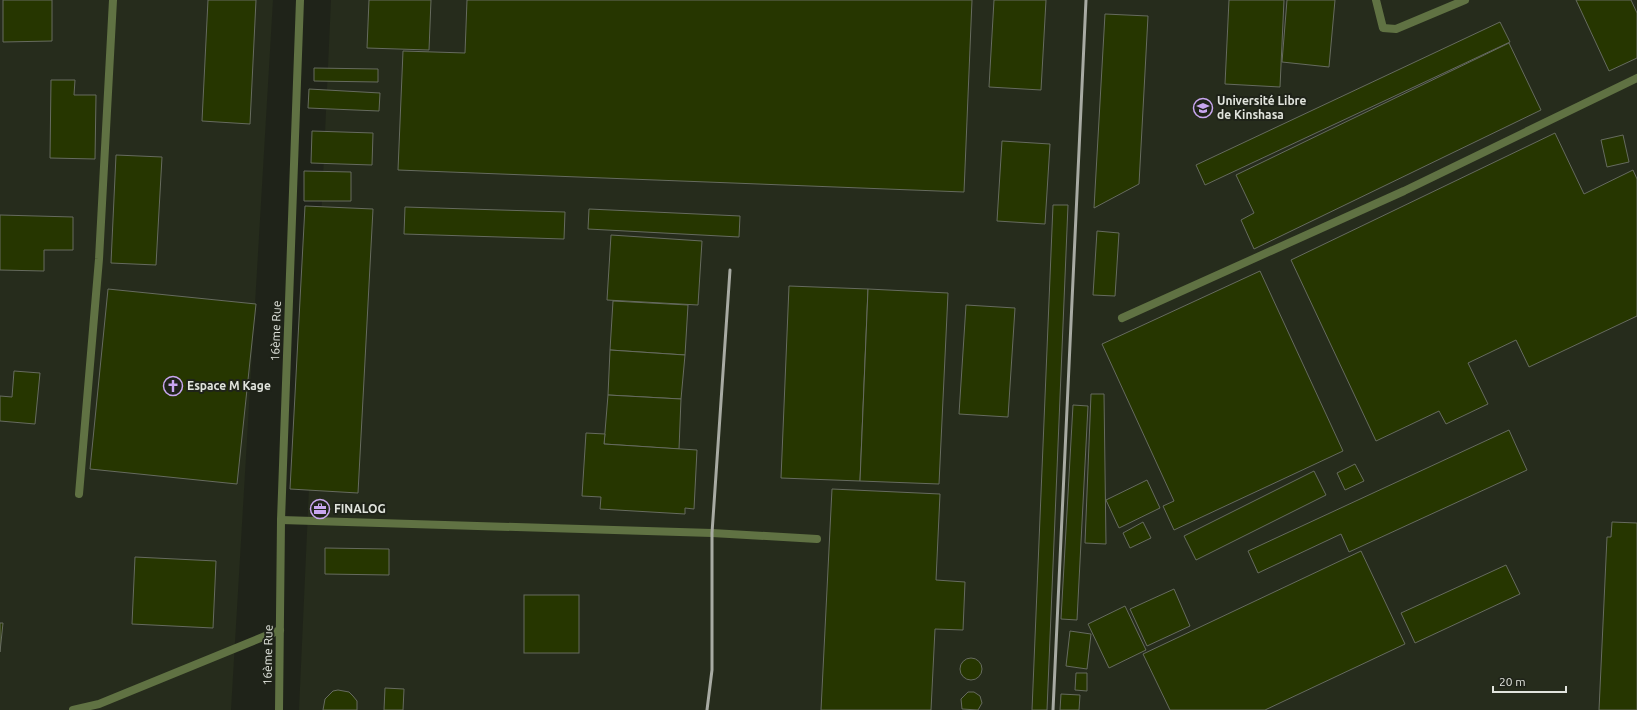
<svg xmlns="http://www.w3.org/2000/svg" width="1637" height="710" viewBox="0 0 1637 710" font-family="Ubuntu,sans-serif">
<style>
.built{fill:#262c1c}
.building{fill:#263600;stroke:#666b5f}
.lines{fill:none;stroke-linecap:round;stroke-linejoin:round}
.lane{stroke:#607243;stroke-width:8}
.street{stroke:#607243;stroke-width:8}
.rail{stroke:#a8aba3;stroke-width:3}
.labels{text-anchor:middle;stroke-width:4;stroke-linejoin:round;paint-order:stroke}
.poi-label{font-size:12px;font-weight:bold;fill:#e1e4dd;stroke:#1f2319;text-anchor:start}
.street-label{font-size:12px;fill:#e1e4dd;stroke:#1f2319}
</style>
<rect width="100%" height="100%" fill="#1f2319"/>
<g class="built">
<path d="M0 0H273L231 710H0Z"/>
<path d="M331 0H1637V710H299Z"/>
</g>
<g class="building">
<path d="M3 0H52V41L3 42Z"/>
<path d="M208 0H256L250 124 202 121Z"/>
<path d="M369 0H431L429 50 367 48Z"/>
<path d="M467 0H972L964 192 398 170 403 51 465 53Z"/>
<path d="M994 0H1046L1041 90 989 87Z"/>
<path d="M1229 0H1284L1280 87 1225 84Z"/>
<path d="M1287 0H1335L1329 67 1282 62Z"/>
<path d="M1576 0H1631L1637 13V58L1609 71Z"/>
<path d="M1105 14 1148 16 1139 184 1094 208Z"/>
<path d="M1500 22 1510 42 1205 185 1196 165Z"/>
<path d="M1509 43 1541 110 1254 249 1241 220 1254 213 1236 175Z"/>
<path d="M314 68 378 69V82L314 81Z"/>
<path d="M51 80H75L74 95H96L95 159 50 158Z"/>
<path d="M309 89 380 93 379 111 308 108Z"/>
<path d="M312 131 373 133 372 165 311 163Z"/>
<path d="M1555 133 1584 194 1633 170 1637 179V316L1529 367 1516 340 1468 363 1488 404 1446 424 1439 411 1376 441 1291 260Z"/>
<path d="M1623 135 1629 162 1607 167 1601 140Z"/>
<path d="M1002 141 1050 144 1045 224 997 221Z"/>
<path d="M116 155 162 157 156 265 111 263Z"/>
<path d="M304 171 351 172V201H304Z"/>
<path d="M1053 205H1068L1047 710H1032Z"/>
<path d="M305 206 373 209 358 493 290 489Z"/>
<path d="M405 207 565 212 564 239 404 234Z"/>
<path d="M589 209 740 216 739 237 588 229Z"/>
<path d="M0 215 73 217V250H44V271L0 270Z"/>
<path d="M1097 231 1119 233 1115 296 1093 295Z"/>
<path d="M611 235 702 241 698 305 607 300Z"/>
<path d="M1260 271 1343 451 1174 530 1163 506 1174 501 1102 344Z"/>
<path d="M789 286 868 289 860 481 781 478Z"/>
<path d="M108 289 256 304 237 484 90 469Z"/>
<path d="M868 289 948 293 939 484 860 481Z"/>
<path d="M613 301 688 305 685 355 610 350Z"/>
<path d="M966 305 1015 308 1008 417 959 414Z"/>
<path d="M610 350 685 355 681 399 608 395Z"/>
<path d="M14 371 40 373 35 424 0 421V396L12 397Z"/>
<path d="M1091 394H1104L1106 544 1085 543Z"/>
<path d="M608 395 681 399 679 449 604 444Z"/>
<path d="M1073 405 1088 406 1077 620 1061 619Z"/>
<path d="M1509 430 1527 470 1349 552 1341 534 1258 573 1248 551Z"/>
<path d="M586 433 605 434 604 444 697 450 694 509 685 508V514L600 509 601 497 582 496Z"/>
<path d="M1355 464 1364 481 1345 490 1337 473Z"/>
<path d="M1314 471 1326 495 1196 560 1184 536Z"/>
<path d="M1147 480 1160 508 1119 528 1106 500Z"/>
<path d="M832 489 940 494 936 580 965 582 963 630 935 629 931 710H821Z"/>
<path d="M1143 522 1151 538 1130 548 1123 533Z"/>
<path d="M1612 522 1637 523V710H1599L1607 537H1611Z"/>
<path d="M325 548 389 549V575L325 574Z"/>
<path d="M1361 551 1405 644 1265 710H1170L1143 654Z"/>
<path d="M135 557 216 561 213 628 132 624Z"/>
<path d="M1506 565 1520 594 1415 643 1401 613Z"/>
<path d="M1174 589 1190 626 1147 646 1130 609Z"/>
<rect x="524" y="595" width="55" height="58"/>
<path d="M1125 606 1146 650 1109 668 1088 624Z"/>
<path d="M0 623H3L0 652Z"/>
<path d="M1070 631 1091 634 1087 669 1066 666Z"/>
<circle cx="971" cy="669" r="11"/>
<path d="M1076 673H1087V691L1075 690Z"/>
<path d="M385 688 404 689 403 710H384Z"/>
<path d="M338 690 349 692 353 696 357 701V710H323L325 699 333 691Z"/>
<path d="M968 692H974L980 696 982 703 978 710 962 709 961 699Z"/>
<path d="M1061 694 1080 695 1079 710H1060Z"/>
</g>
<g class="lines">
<g class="lane">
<path d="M1376 0 1383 28 1396 29 1465 0"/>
<path d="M1122 318 1404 191 1637 78"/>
<path d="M281 520 712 533 817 539"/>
</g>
<g class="street">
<path d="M79 494 99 259 113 0"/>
<path d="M73 710 99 704 280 630"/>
<path d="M279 710 281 520 300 0"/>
</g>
<g class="rail">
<path d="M707 710 712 670V533L730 270"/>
<path d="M1053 710 1086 0"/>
</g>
</g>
<defs>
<g id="university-ring" transform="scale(1)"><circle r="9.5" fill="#1f2319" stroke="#c8a6ef" stroke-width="1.5"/><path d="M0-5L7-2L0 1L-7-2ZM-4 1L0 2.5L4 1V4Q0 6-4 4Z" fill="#c8a6ef"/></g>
<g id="church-ring" transform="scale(1)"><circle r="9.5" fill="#1f2319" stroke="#c8a6ef" stroke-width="1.5"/><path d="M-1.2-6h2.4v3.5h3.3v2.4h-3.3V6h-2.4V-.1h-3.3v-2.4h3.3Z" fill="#c8a6ef"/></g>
<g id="office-ring" transform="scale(1)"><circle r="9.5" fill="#1f2319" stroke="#c8a6ef" stroke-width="1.5"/><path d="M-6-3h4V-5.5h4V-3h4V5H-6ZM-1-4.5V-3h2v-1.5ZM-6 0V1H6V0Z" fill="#c8a6ef"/></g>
</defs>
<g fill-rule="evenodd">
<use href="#university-ring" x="1203" y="108"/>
<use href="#church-ring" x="173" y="386"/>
<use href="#office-ring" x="320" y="509"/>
</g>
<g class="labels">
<g class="poi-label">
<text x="1217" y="105">Université Libre<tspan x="1217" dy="14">de Kinshasa</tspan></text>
<text x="187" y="390">Espace M Kage</text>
<text x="334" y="513">FINALOG</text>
</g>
<g class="street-label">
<text transform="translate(276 331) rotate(-88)" y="4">16ème Rue</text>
<text transform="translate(268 655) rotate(-89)" y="4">16ème Rue</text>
</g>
</g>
<path d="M1493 686v6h73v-6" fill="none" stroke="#e1e4dd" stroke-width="2"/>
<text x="1499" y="686" font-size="12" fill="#e1e4dd" stroke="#1f2319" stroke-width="3" paint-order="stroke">20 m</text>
</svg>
